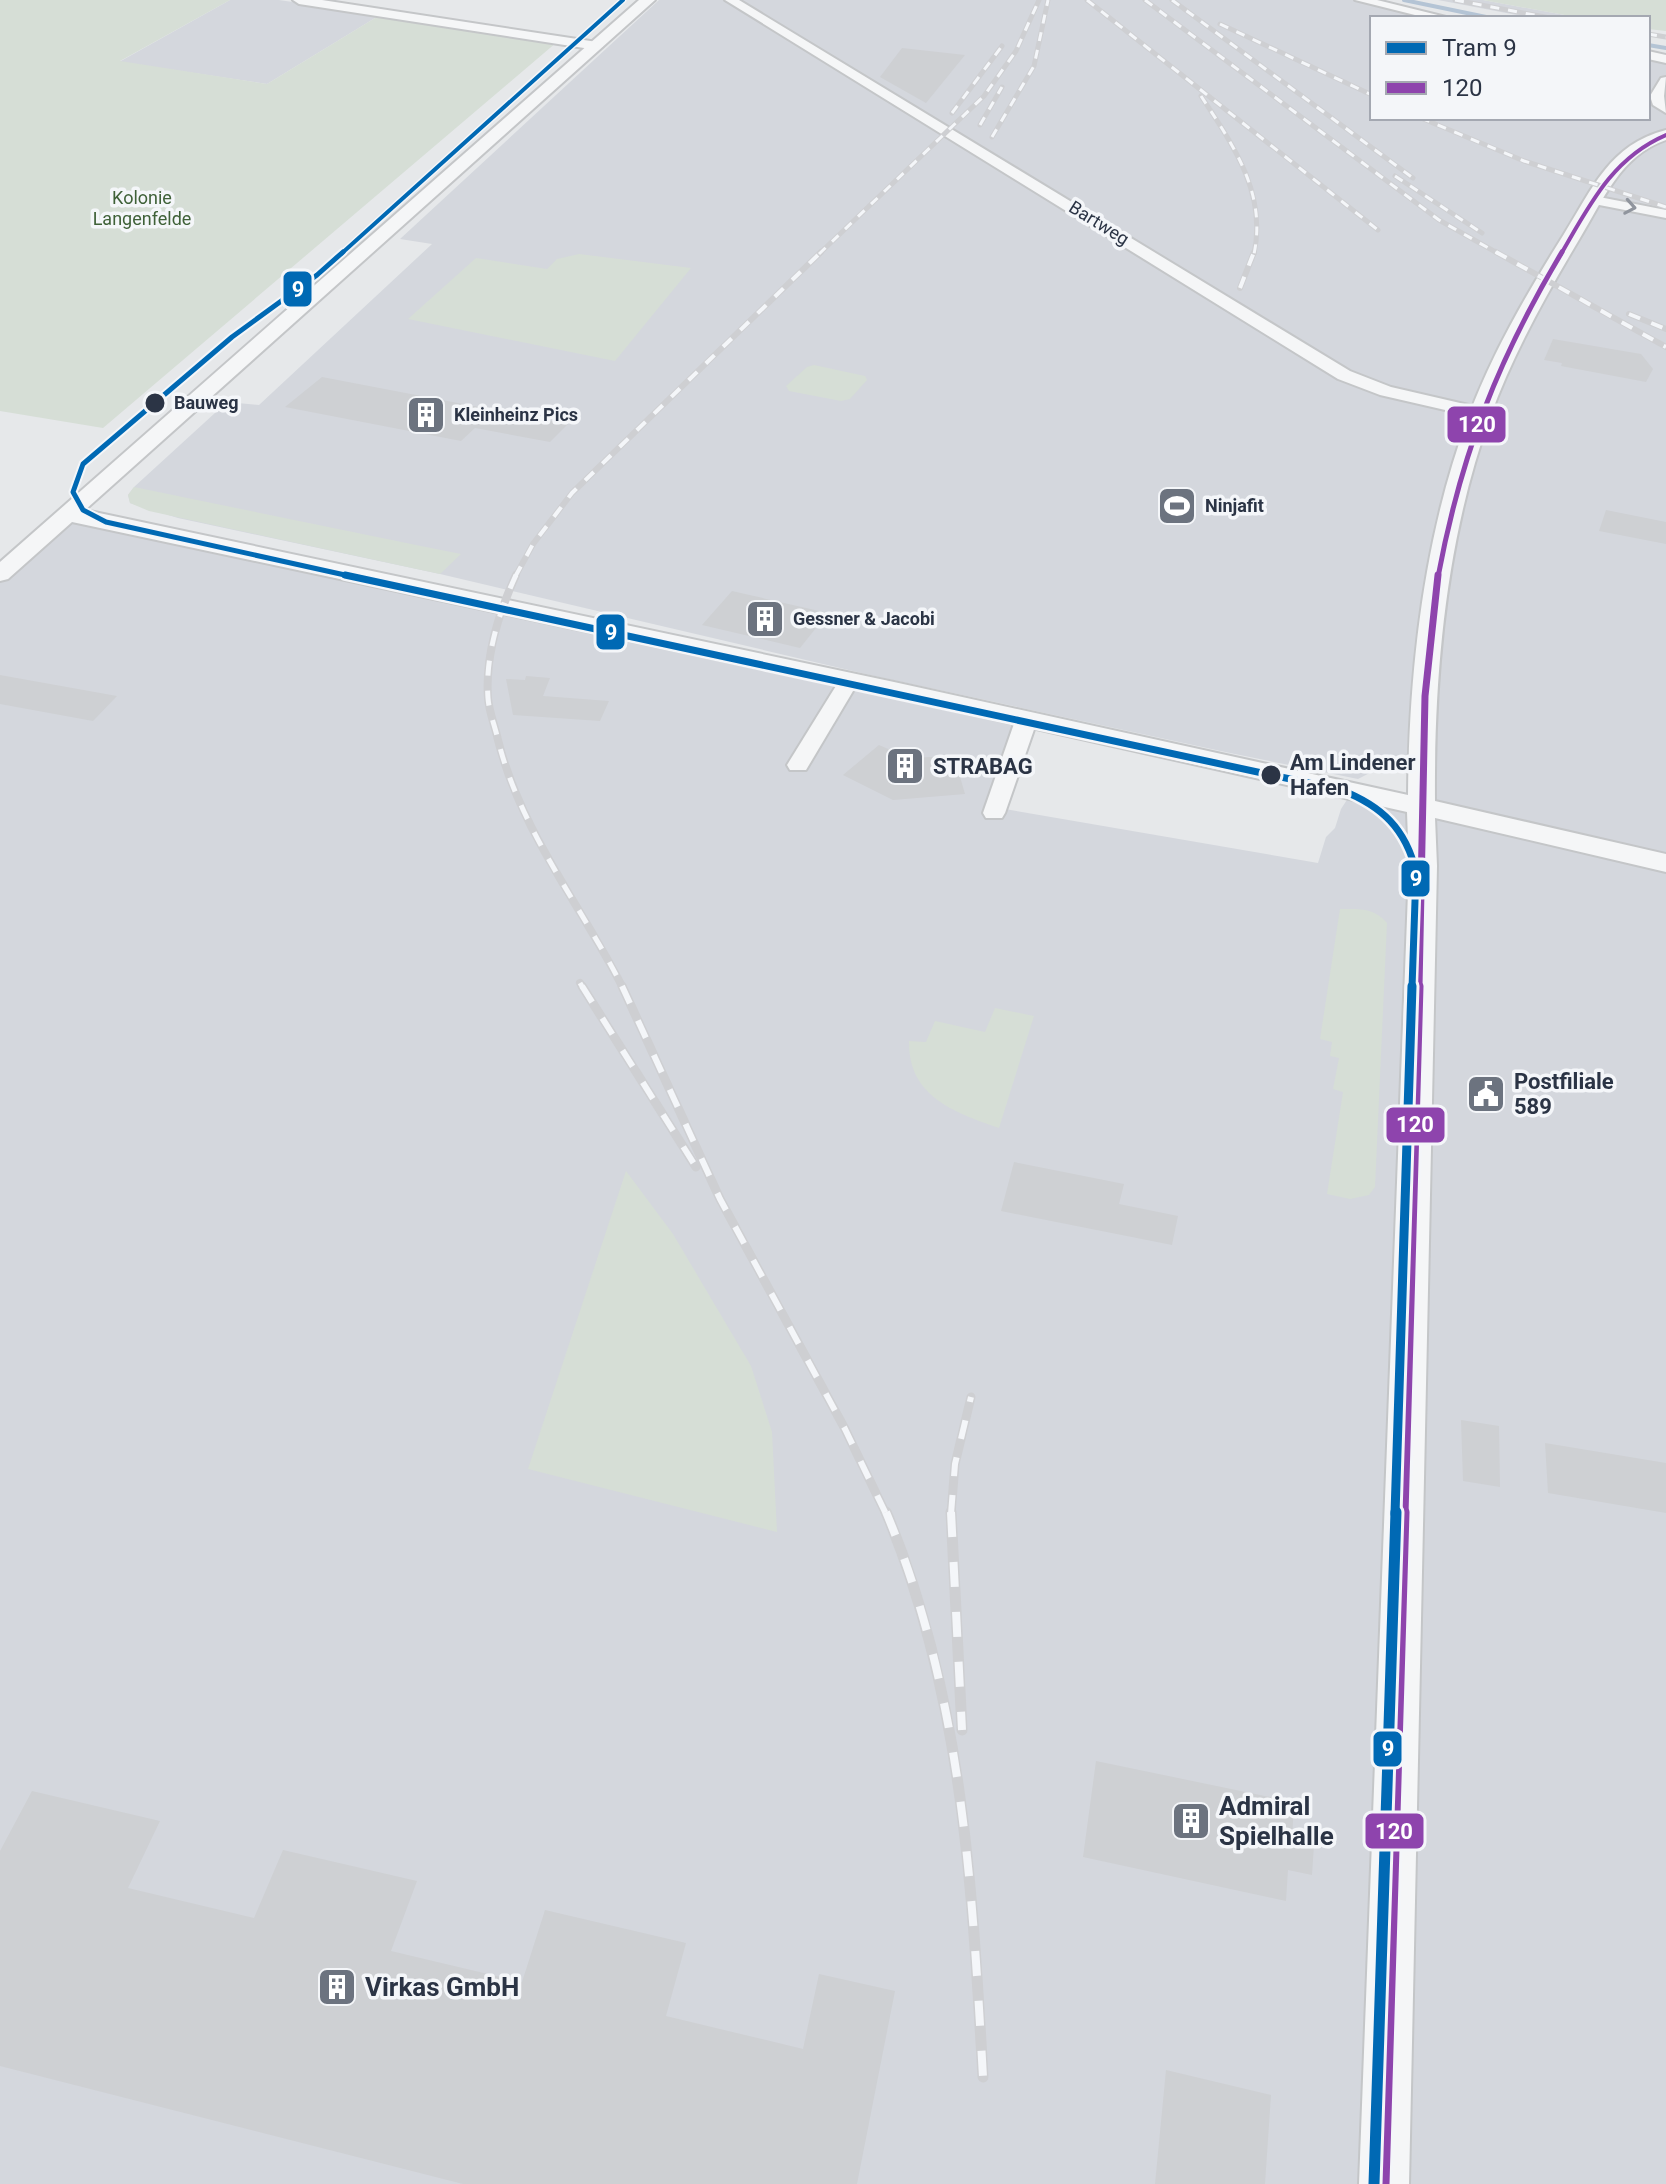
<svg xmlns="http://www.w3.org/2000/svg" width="1666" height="2184" viewBox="0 0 1666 2184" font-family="Roboto,sans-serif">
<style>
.built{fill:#d4d7dd}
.green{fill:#d6ded6}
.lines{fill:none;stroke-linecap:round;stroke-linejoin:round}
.stream{stroke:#b4c4d5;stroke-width:4}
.building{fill:#ced0d3}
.minor-casing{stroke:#c4c6c8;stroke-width:4}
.tertiary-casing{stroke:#c4c6c8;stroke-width:4}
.minor{fill:#f5f6f7;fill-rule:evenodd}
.tertiary{fill:#f5f6f7;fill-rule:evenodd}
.rail-far4-casing{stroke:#cecfd2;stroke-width:5}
.rail-far3-casing{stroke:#cecfd2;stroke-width:6}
.rail-far2-casing{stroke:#cecfd2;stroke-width:8}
.rail-far1-casing{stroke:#cecfd2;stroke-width:9}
.rail-casing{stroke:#cecfd2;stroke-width:11}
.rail-far4{stroke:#f4f6f9;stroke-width:3;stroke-dasharray:9;stroke-linecap:butt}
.rail-far3{stroke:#f4f6f9;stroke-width:4;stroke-dasharray:12;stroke-linecap:butt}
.rail-far2{stroke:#f4f6f9;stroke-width:5;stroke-dasharray:15;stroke-linecap:butt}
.rail-far1{stroke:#f4f6f9;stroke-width:6;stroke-dasharray:19;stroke-linecap:butt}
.rail{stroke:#f4f6f9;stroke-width:8;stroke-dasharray:25;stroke-linecap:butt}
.bus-1-far4-casing{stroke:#f4f6f9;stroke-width:7}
.bus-1-far3-casing{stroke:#f4f6f9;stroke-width:9}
.bus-1-far2-casing{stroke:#f4f6f9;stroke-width:12}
.bus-1-far1-casing{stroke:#f4f6f9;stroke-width:15}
.bus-1-casing{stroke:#f4f6f9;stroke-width:17}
.bus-1-far4{stroke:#8e44ad;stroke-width:4}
.bus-1-far3{stroke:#8e44ad;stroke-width:5}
.bus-1-far2{stroke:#8e44ad;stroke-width:7}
.bus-1-far1{stroke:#8e44ad;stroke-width:9}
.bus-1{stroke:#8e44ad;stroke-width:11}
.tram-1-far4-casing{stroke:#f4f6f9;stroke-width:7}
.tram-1-far3-casing{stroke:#f4f6f9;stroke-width:9}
.tram-1-far2-casing{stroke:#f4f6f9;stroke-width:12}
.tram-1-far1-casing{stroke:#f4f6f9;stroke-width:15}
.tram-1-casing{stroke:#f4f6f9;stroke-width:17}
.tram-1-far4{stroke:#0069b4;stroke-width:4}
.tram-1-far3{stroke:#0069b4;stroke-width:5}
.tram-1-far2{stroke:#0069b4;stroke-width:7}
.tram-1-far1{stroke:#0069b4;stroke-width:9}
.tram-1{stroke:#0069b4;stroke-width:11}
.oneway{stroke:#90959e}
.stop-dot{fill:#2b3445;stroke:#f4f6f9;stroke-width:3}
.labels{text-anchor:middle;stroke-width:7;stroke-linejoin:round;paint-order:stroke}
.far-park-label{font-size:18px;fill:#3f6138;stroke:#f4f6f9}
.far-street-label{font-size:18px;fill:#2b3445;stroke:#f4f6f9}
.far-stop-label{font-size:18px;font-weight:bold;fill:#2b3445;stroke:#f4f6f9;text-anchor:start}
.far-poi-label{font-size:18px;font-weight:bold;fill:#2b3445;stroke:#f4f6f9;text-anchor:start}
.stop-label{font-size:22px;font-weight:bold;fill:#2b3445;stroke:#f4f6f9;text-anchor:start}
.poi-label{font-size:22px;font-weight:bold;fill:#2b3445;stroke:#f4f6f9;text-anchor:start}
.near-poi-label{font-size:26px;font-weight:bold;fill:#2b3445;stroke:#f4f6f9;text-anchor:start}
.line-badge{stroke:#f4f6f9;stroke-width:3}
.badge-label{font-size:22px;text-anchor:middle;font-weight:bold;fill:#fff}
</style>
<rect width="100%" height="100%" fill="#e6e8ea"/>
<g class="built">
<path d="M230 0H279L380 15 267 84 119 62Z"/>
<path d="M659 0H1370L1455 18H1372V118H1648V51L1666 54V2184H0V574L66 514 1031 720 999 808 1318 863 1326 837 1335 828 1341 809 1354 789 1419 803 1421 767 1393 761 1358 779 1230 753 870 675 440 574 178 518 130 503 128 495 134 487 227 402 259 405 432 244 400 239Z"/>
<path d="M1438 0H1483L1581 18H1533Z"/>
</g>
<g class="green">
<path d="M0 0H230L120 61 267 84 380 15 557 42 103 428 0 411Z"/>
<path d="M1483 0H1666V31L1648 29V18H1581Z"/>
<path d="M579 254 691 268 615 361 408 319 476 258 547 269 557 259Z"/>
<path d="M814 365 865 376 867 380 850 399 841 401 789 391 786 386 807 367Z"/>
<path d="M134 487 421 546 461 554 440 574 149 511 130 503 128 495Z"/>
<path d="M1340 909C1358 909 1374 907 1387 923L1375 1187 1369 1195 1350 1199 1327 1194 1343 1092 1333 1089 1339 1058 1330 1056 1332 1042 1320 1039Z"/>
<path d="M995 1008 1034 1016 999 1128C953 1112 908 1096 909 1041L926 1042 935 1021 985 1032Z"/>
<path d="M626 1171 673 1234 751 1366 772 1432 777 1532 528 1469Z"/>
</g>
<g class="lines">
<g class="stream">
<path d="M1404 0 1491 18"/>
<path d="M1648 45 1666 48"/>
</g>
</g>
<g class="building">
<path d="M902 48 965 55 926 103 880 77Z"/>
<path d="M1553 339 1641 354 1653 369 1646 382 1561 366 1562 363 1544 360Z"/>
<path d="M322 377 568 424 550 442 475 428 461 441 285 407Z"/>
<path d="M1606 510 1666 522V544L1599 531Z"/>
<path d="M732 591 828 613 800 648 702 625Z"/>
<path d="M0 675 117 696 93 721 0 704Z"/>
<path d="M526 676 550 678 543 696 609 701 600 721 513 715 506 679 525 680Z"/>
<path d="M879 745 909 758 954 756 965 794 893 800 843 775Z"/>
<path d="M1014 1162 1124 1184 1119 1204 1178 1216 1172 1245 1001 1211Z"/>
<path d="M1461 1420 1499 1426 1500 1487 1463 1481Z"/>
<path d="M1545 1443 1666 1463V1513L1548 1493Z"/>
<path d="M1096 1761 1294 1802 1292 1840 1314 1845 1312 1875 1288 1870 1286 1901 1083 1857Z"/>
<path d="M32 1791 160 1821 128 1888 254 1918 283 1850 417 1881 391 1951 522 1982 545 1910 686 1943 666 2016 803 2049 819 1974 895 1991 857 2184H463L0 2066V1851Z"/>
<path d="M1166 2070 1271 2095 1265 2184H1155Z"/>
</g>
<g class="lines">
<g class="minor-casing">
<g id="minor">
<path d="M293 0H322L597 42 603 46 597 50 299 4Z"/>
<path d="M725 0H739L1350 371 1391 387 1486 409 1489 413 1480 418 1380 395 1338 379Z"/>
<path d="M1355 0H1377L1450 18H1427Z"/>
<path d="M1648 51 1666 55V63L1648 59Z"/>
<path d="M1666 77 1664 96 1666 113 1653 105 1650 96 1661 78Z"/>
<path d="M1594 196 1666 210V218L1589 203V197Z"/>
<path d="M849 675 859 681 809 765 806 770H790L787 765 839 681Z"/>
<path d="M1027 712 1038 718 1005 813 1002 818H986L983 813 1016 718Z"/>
</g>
</g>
<g class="tertiary-casing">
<path id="tertiary" d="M639 0H655L85 510 894 682 1408 795C1409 669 1424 536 1468 418 1492 353 1527 293 1564 234 1592 189 1610 144 1666 130V140C1621 155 1603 200 1580 238 1546 295 1513 354 1490 417 1446 538 1434 673 1435 801L1666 854V872L1435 818 1437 866 1409 2184H1359L1409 866 1407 812 894 697 72 522 8 579 0 581V562Z"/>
</g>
<use href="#minor" class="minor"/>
<use href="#tertiary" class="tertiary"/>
<g class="rail-far4-casing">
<g id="rail-far4">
<path d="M1087 0 1378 230"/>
<path d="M1145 0 1439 220 1499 254"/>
<path d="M1172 0 1413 178"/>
<path d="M1455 0 1550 18"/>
<path d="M1220 24 1372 95"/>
<path d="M1648 34 1666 37"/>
<path d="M1201 96C1233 145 1267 193 1254 254"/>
<path d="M952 113 1002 46"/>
<path d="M1421 118 1524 161 1666 207"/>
<path d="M980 125 1002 87"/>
<path d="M992 137 1034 66 1048 0"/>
<path d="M1395 176 1482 233"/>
<path d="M819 254 984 96 1016 51 1039 0"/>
</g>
</g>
<g class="rail-far3-casing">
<g id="rail-far3">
<path d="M1496 252 1666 347"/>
<path d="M1240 288 1254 252"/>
<path d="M1629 314 1666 329"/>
<path d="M515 577 533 544 572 493 821 252"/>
</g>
</g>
<g class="rail-far2-casing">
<g id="rail-far2">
<path d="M516 575C499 612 485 656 488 698 489 712 495 726 498 740 521 832 581 905 623 988"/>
<path d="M580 983 583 988"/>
</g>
</g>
<g class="rail-far1-casing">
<g id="rail-far1">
<path d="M582 986 696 1167"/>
<path d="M622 986 720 1199 845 1429 886 1514"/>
<path d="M951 1514 955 1464 971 1397"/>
</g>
</g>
<g class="rail-casing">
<g id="rail">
<path d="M886 1512C962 1693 972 1884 983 2077"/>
<path d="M951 1512 962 1730"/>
</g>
</g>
<use href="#rail-far4" class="rail-far4"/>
<use href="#rail-far3" class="rail-far3"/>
<use href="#rail-far2" class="rail-far2"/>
<use href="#rail-far1" class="rail-far1"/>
<use href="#rail" class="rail"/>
<g class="bus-1-far4-casing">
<path id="bus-1-far4" d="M1561 254C1589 206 1612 158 1666 135"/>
</g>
<g class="bus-1-far3-casing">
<path id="bus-1-far3" d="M1438 577C1461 454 1498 359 1562 252"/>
</g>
<g class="bus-1-far2-casing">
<path id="bus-1-far2" d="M1419 988 1425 696 1438 575"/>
</g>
<g class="bus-1-far1-casing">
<path id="bus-1-far1" d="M1404 1514 1419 986"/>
</g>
<g class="bus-1-casing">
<path id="bus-1" d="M1384 2184 1404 1512"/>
</g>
<use href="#bus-1-far4" class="bus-1-far4"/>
<use href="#bus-1-far3" class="bus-1-far3"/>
<use href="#bus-1-far2" class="bus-1-far2"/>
<use href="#bus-1-far1" class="bus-1-far1"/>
<use href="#bus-1" class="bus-1"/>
<g class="tram-1-far4-casing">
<path id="tram-1-far4" d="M341 254 623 0"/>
</g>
<g class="tram-1-far3-casing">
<path id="tram-1-far3" d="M343 252 317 275 232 337 83 464 73 492 83 510 106 522 354 577"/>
</g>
<g class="tram-1-far2-casing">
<path id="tram-1-far2" d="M345 575 1341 790C1382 806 1406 829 1416 872L1412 988"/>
</g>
<g class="tram-1-far1-casing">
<path id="tram-1-far1" d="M1395 1514 1412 986"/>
</g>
<g class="tram-1-casing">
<path id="tram-1" d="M1374 2184 1396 1512"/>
</g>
<use href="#tram-1-far4" class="tram-1-far4"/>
<use href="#tram-1-far3" class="tram-1-far3"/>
<use href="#tram-1-far2" class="tram-1-far2"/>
<use href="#tram-1-far1" class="tram-1-far1"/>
<use href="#tram-1" class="tram-1"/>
</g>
<defs><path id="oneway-chevron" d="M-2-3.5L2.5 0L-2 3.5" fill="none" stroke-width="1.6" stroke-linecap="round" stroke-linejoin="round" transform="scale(2)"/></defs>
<use class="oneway" href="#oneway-chevron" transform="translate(1630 207) rotate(10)"/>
<defs>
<g id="building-square" transform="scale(2)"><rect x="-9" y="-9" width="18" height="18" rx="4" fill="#6c737f" stroke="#f4f6f9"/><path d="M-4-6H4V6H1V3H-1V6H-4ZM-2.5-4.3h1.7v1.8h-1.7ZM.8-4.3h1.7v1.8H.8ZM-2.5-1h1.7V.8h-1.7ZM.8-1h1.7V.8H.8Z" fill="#fff"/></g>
<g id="stadium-square" transform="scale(2)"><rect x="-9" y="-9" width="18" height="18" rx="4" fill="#6c737f" stroke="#f4f6f9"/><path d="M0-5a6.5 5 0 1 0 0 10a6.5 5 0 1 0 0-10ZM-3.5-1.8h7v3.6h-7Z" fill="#fff"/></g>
<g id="civic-square" transform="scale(2)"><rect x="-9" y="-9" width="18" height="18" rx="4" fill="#6c737f" stroke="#f4f6f9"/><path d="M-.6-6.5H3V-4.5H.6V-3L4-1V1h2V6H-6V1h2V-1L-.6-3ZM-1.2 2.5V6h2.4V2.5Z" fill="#fff"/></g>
</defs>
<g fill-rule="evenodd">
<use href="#building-square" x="426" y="415"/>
<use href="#stadium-square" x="1177" y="506"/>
<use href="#building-square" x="765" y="619"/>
<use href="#building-square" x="905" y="766"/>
<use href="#civic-square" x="1486" y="1094"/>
<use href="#building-square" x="1191" y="1821"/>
<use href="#building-square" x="337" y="1987"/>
</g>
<g class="stop-dot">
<circle cx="155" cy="403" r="11"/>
<circle cx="1271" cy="775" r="11"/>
</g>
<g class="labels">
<g class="far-park-label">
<text x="142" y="204">Kolonie<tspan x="142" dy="21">Langenfelde</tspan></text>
</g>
<g class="far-street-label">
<text transform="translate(1099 223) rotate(32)" y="6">Bartweg</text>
</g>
<g class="far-stop-label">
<text x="174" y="409">Bauweg</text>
</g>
<g class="far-poi-label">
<text x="454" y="421">Kleinheinz Pics</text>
<text x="1205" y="512">Ninjafit</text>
<text x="793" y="625">Gessner &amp; Jacobi</text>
</g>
<g class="stop-label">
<text x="1290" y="770">Am Lindener<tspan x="1290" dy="25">Hafen</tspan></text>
</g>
<g class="poi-label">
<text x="933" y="774">STRABAG</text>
<text x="1514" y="1089">Postfiliale<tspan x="1514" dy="25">589</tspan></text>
</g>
<g class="near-poi-label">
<text x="1219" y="1815">Admiral<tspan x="1219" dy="30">Spielhalle</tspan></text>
<text x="365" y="1996">Virkas GmbH</text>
</g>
</g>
<g class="line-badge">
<rect x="282" y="270" width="31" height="38" rx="8" fill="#0069b4"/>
<rect x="1446" y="405" width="61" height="39" rx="8" fill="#8e44ad"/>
<rect x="595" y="613" width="31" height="38" rx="8" fill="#0069b4"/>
<rect x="1400" y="859" width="31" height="39" rx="8" fill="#0069b4"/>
<rect x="1385" y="1106" width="61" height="38" rx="8" fill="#8e44ad"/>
<rect x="1372" y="1730" width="31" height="38" rx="8" fill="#0069b4"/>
<rect x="1364" y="1812" width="61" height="38" rx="8" fill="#8e44ad"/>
</g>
<g class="badge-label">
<text x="298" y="297">9</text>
<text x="1477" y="432">120</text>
<text x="611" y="640">9</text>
<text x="1416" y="886">9</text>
<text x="1415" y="1132">120</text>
<text x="1388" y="1756">9</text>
<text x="1394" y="1839">120</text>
</g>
<rect x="1370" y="16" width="280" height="104" fill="#f4f6f9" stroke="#a4a8b1" stroke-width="2"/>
<rect x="1386" y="42" width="40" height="12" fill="#0069b4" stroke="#a4a8b1" stroke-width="2"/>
<text x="1442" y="56" font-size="24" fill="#2b3445">Tram 9</text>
<rect x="1386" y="82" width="40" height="12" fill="#8e44ad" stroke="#a4a8b1" stroke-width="2"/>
<text x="1442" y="96" font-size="24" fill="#2b3445">120</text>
</svg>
